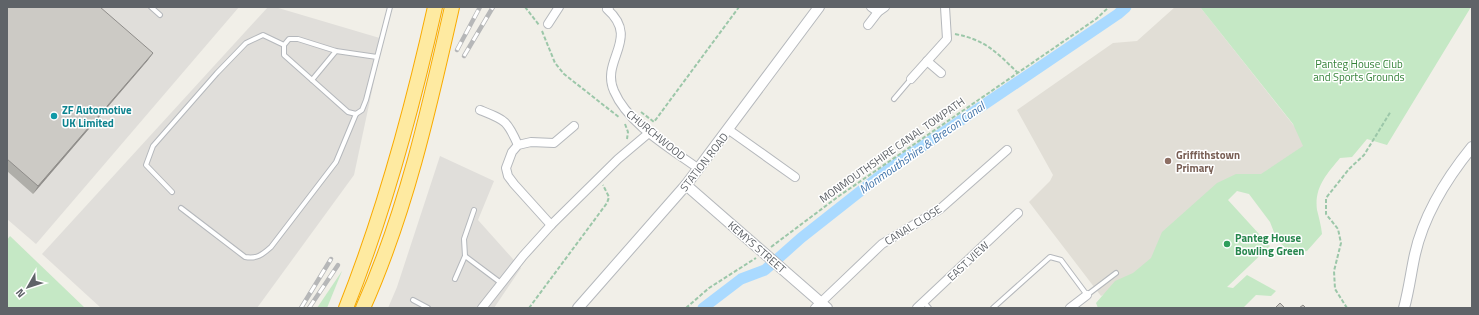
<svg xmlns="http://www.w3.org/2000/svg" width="1479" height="315" viewBox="0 0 1479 315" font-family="'Titillium Web',sans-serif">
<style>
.industrial{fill:#e0deda}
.education{fill:#e1ded6}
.green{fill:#c5e8c5}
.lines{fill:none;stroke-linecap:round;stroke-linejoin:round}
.canal{stroke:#aadaff;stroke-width:11}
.service-casing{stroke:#b5b8bc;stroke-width:6}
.minor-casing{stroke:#b5b8bc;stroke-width:10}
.tertiary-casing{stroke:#b5b8bc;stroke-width:12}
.trunk-casing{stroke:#f9ab00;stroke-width:16}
.path{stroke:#9cc7a9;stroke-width:2;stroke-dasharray:4 2;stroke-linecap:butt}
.service{stroke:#fff;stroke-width:4}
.minor{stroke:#fff;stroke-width:8}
.tertiary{stroke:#fff;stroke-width:10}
.trunk{stroke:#feeaa1;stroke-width:14}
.rail-casing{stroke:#b6b7b8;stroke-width:4.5}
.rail{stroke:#fff;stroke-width:3;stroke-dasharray:9;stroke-linecap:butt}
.wall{fill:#afaea9}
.shaded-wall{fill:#8f8d8a}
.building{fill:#cccac5;stroke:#8f8d8a}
.culture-dot{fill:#0f9aa8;stroke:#fff;stroke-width:1.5}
.education-dot{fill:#8d6e63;stroke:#fff;stroke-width:1.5}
.leisure-dot{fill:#2e9e5b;stroke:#fff;stroke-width:1.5}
.labels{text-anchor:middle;stroke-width:3;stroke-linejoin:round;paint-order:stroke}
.park-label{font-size:11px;fill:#348238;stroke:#fff}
.culture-label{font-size:11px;font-weight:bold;fill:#0d838f;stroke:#fff;text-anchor:start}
.street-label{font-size:11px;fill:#5f6368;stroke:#fff}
.education-label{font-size:11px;font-weight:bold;fill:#785e54;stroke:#fff;text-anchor:start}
.leisure-label{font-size:11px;font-weight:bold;fill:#27864d;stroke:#fff;text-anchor:start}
.water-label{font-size:12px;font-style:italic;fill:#4174aa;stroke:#fff}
</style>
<rect width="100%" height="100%" fill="#f1efe8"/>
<g class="industrial">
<path d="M7 7H239L36 244 7 219Z"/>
<path d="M268 7H275L383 39 354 175 257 308H101L42 254Z"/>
<path d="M440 156 494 181 478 220 521 268 494 308H388L397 287Z"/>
</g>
<path class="education" d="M1175 7H1200L1310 146 1254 191 1235 182 1131 279 1101 296 1029 202 1050 181 1053 175 1017 110 1113 43 1137 41Z"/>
<g class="green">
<path d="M1200 7H1471L1387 145 1367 139 1352 157 1340 158C1327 174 1314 187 1317 210 1319 218 1321 225 1322 234L1307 251 1292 254 1277 240 1270 222 1249 194 1237 191 1228 200 1270 246 1227 287 1233 288 1247 275 1276 291 1271 296 1256 295 1243 308H1098L1096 303 1115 281 1133 273 1151 258 1162 232 1217 183 1236 174H1261L1303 146 1293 124Z"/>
<path d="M10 236 85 308H7V240Z"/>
<path d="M342 271 327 308H317Z"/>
</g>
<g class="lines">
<path class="canal" d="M703 308 741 279 765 270 801 238 886 171 1118 14 1126 7"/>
<g class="service-casing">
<g id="service">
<path d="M151 7 160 15"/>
<path d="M377 57 336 51 298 39H289L284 45V55L348 112 356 114 362 110 366 100 390 7"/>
<path d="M312 80 336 51"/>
<path d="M894 99 911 79"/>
<path d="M172 192 146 165 153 146 217 73 246 43 263 35 284 45"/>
<path d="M181 208 245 257C257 259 262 255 271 247L336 162 356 114"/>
<path d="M474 210 464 239 465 256 501 283"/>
<path d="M455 279 465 256"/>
<path d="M413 300 428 308"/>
<path d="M924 302 929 308"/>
<path d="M993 308 1050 257 1061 260 1087 295 1116 273"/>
</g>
</g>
<g class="minor-casing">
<g id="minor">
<path d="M609 7 607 9C641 39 600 60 614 91 628 124 670 148 699 169"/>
<path d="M871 7 878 12"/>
<path d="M548 24 559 7"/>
<path d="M868 25 878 12 885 7"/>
<path d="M927 61 941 73"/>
<path d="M911 79 947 39 945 7"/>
<path d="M480 110C505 120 507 120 518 145"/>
<path d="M729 130 795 177"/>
<path d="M551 225 514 184 508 176 506 168 512 152 518 145 531 142 554 143 574 126"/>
<path d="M482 308 523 256 551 225 618 159 650 132"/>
<path d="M815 308 882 244 940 209 1007 150"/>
<path d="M917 308 1018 213"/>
<path d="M1070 308 1087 295"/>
</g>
</g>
<g class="tertiary-casing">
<g id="tertiary">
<path d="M686 185 827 308"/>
<path d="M578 308 686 185 819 7"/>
<path d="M1404 308C1409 290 1411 272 1415 254 1424 214 1446 179 1472 147"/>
</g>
</g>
<g class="trunk-casing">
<g id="trunk">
<path d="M346 308C385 210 412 110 435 7"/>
<path d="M363 308C406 212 429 109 452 7"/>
</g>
</g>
<g class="path">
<path d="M525 7 539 25"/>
<path d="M542 31 555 63 564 74 620 118"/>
<path d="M955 34C986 40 996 52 1018 73"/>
<path d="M641 112 654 122 739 7"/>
<path d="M625 124 628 132 627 139"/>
<path d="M771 247 839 196 1096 19 1109 7"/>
<path d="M529 308 607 203 609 197 603 185"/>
<path d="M686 308 709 288 756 258"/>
<path d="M1347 308 1335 289 1334 271 1341 243 1338 229 1326 214V198L1349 169 1364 155 1391 111"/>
</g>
<use href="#service" class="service"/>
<use href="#minor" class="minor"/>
<use href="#tertiary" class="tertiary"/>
<use href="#trunk" class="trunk"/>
<g class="rail-casing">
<g id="rail">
<path d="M457 50 480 7"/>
<path d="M464 56 493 7"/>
<path d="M301 308 331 259"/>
<path d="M309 308 338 265"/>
</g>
</g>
<use href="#rail" class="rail"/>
</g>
<path class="wall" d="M7 7 153 53 148 60 33 194 7 171Z"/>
<path class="shaded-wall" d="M153 53 148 60 33 194 38 186Z"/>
<g class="building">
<path d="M7 7H100L153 53 38 186 7 159Z"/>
<path d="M1280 303 1285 308H1275Z"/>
<path d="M1303 305 1306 308H1299Z"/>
</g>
<circle class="culture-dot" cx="54" cy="116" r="4"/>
<circle class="education-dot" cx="1168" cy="161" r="4"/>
<circle class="leisure-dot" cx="1227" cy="244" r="4"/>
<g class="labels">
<g class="park-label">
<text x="1359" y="68">Panteg House Club<tspan x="1359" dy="13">and Sports Grounds</tspan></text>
</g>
<g class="culture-label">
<text x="62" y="114">ZF Automotive<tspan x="62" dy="13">UK Limited</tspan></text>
</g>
<g class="street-label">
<text transform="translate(656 135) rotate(39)" y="4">CHURCHWOOD</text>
<text transform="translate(892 150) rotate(-35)" y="4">MONMOUTHSHIRE CANAL TOWPATH</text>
<text transform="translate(704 162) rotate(-52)" y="4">STATION ROAD</text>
<text transform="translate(913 225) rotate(-32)" y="4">CANAL CLOSE</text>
<text transform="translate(757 247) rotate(41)" y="4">KEMYS STREET</text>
<text transform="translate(968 261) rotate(-43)" y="4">EAST VIEW</text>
</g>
<g class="education-label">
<text x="1176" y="159">Griffithstown<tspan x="1176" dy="13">Primary</tspan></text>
</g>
<g class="leisure-label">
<text x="1235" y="242">Panteg House<tspan x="1235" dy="13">Bowling Green</tspan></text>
</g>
<g class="water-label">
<text transform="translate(922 148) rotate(-35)" y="4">Monmouthshire &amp; Brecon Canal</text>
</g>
</g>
<rect width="1479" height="315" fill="none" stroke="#5f6368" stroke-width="16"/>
<g transform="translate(28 287) rotate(231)" stroke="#ffffff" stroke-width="3" paint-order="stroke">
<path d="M0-3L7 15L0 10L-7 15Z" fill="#5f6368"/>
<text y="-6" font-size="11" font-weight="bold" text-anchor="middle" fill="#5f6368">N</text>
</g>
</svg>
